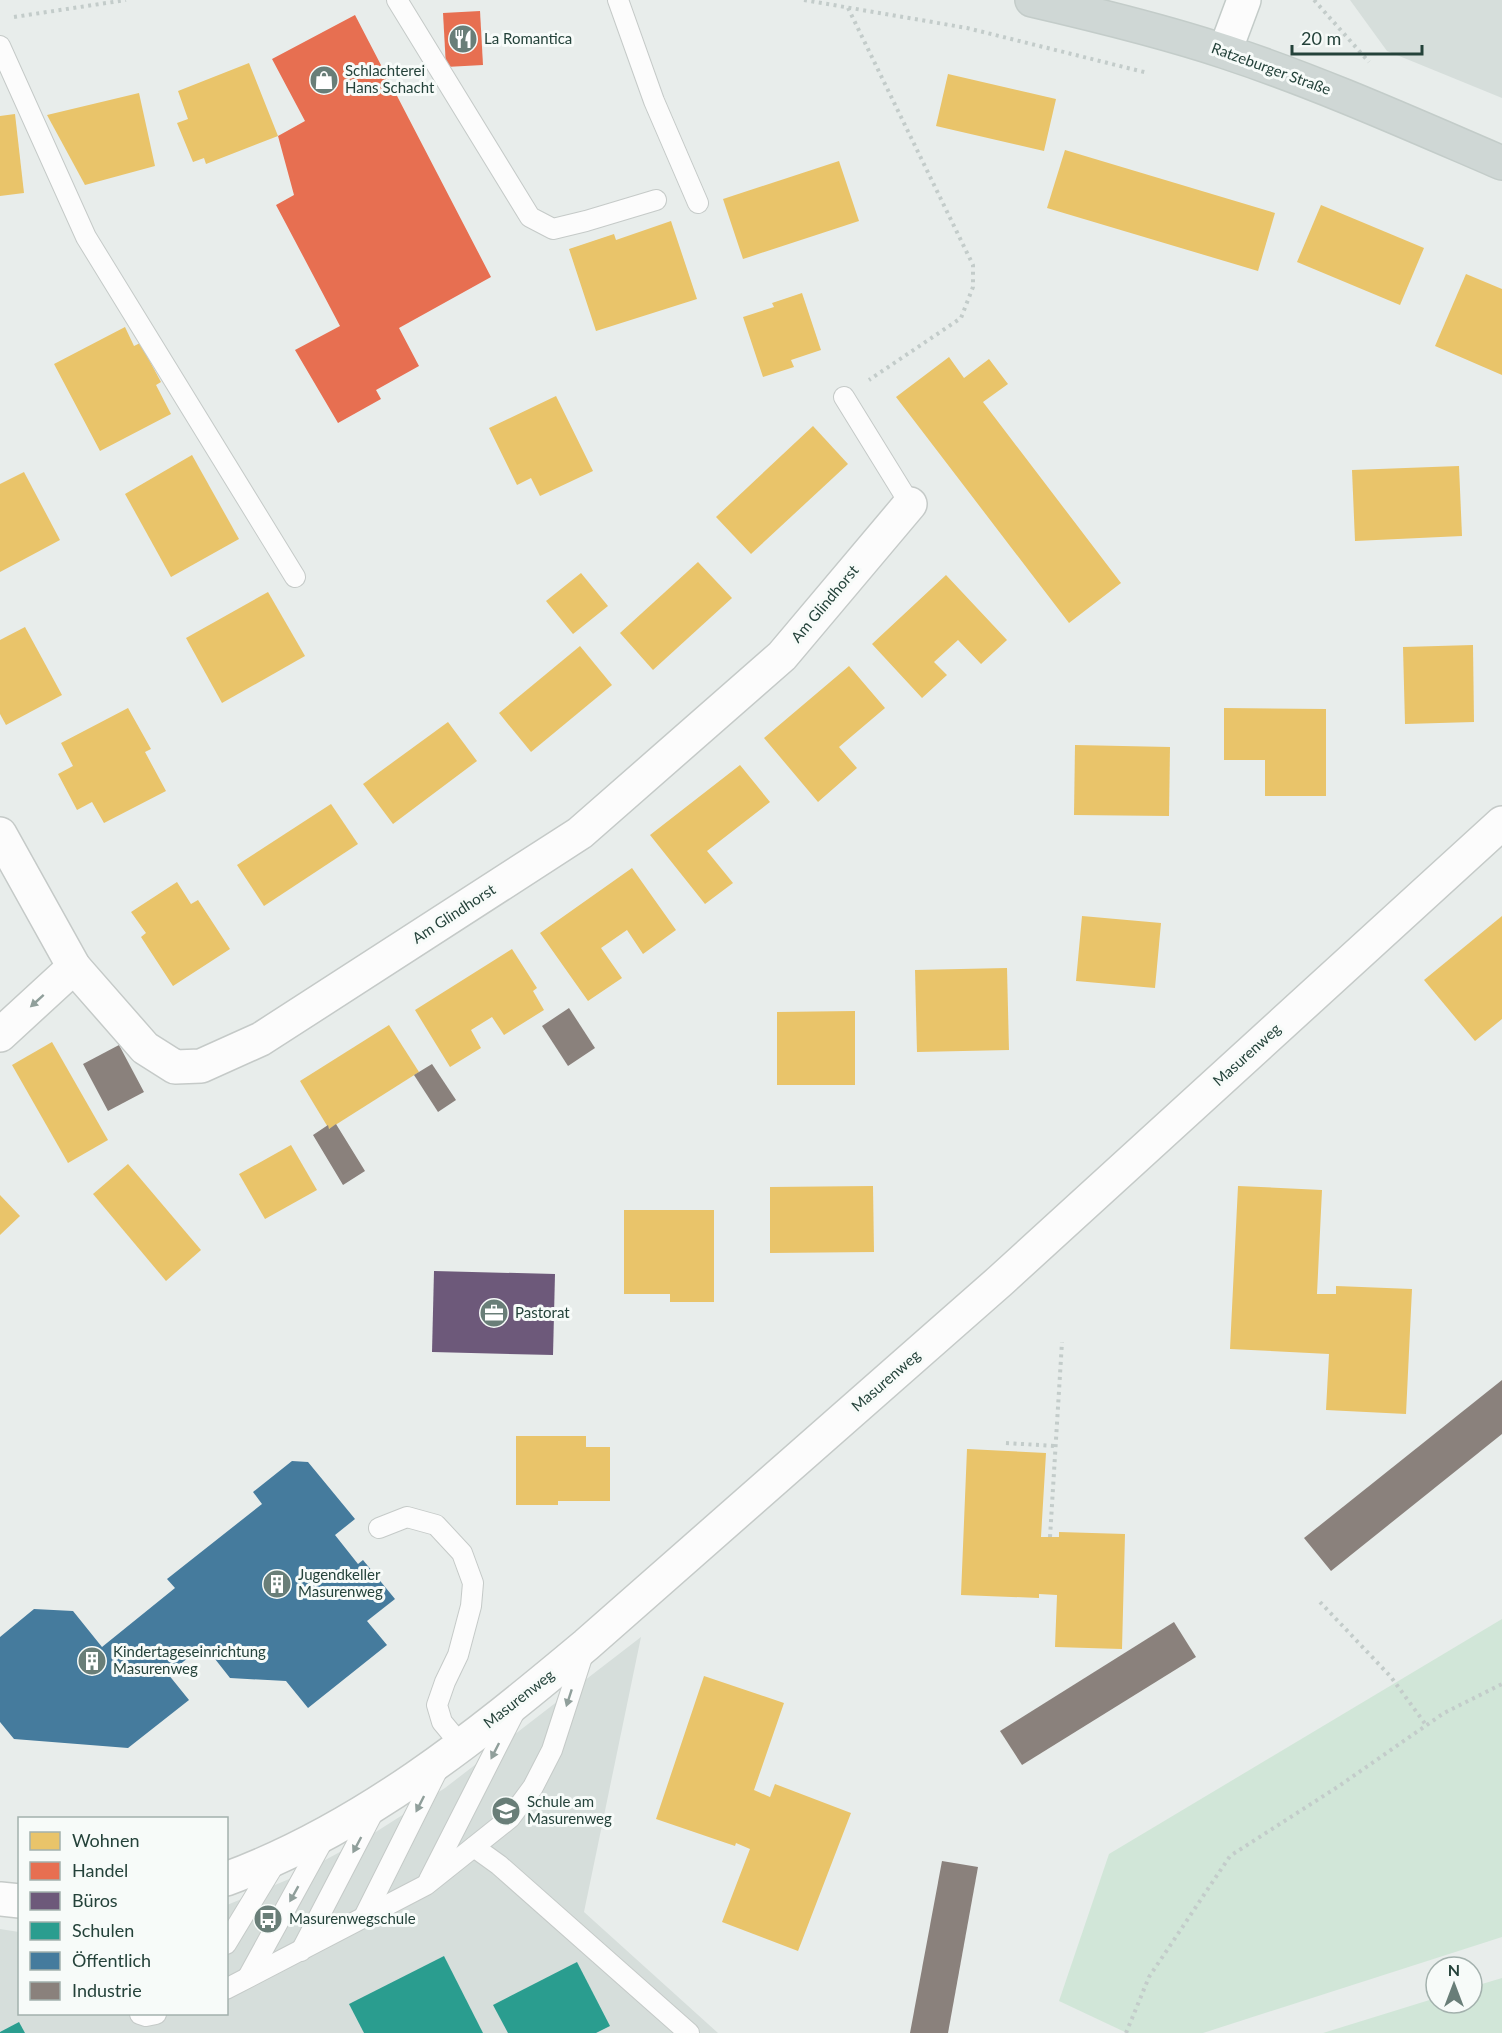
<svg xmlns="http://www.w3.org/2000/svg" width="1502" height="2033" viewBox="0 0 1502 2033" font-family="Lato,sans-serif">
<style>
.built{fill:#d6dedb}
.green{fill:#d1e6d8}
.homes{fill:#e9c46a}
.shops{fill:#e76f51}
.offices{fill:#6d597a}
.schools{fill:#2a9d8f}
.public{fill:#457b9d}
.industry{fill:#8a817c}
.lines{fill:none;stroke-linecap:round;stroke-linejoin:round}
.lane-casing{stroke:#c5cac8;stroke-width:22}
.street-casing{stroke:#c5cac8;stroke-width:36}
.secondary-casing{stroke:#c3cbc8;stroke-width:36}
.primary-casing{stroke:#c3ccc9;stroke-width:36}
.path{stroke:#c3ccca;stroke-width:4;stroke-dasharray:3 4.5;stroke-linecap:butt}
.lane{stroke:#fcfcfc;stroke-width:20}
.street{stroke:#fcfcfc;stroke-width:33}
.secondary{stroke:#fcfcfc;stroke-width:33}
.primary{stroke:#cfd7d5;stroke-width:33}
.oneway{fill:#909f9b}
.labels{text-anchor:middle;stroke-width:6;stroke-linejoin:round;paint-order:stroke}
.poi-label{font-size:15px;fill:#24423a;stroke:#f7fbf9;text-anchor:start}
.street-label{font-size:15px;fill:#24423a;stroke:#f7fbf9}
</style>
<rect width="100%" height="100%" fill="#e8edeb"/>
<g class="built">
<path d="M1350 0H1502V98L1387 51Z"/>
<path d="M641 1637 584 1912 718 2033H0V1929L19 1932 20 2014H226L227 1905 294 1877 371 1835 445 1788Z"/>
</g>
<g class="green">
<path d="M1502 1619V1937L1203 2033H1127L1059 2001 1109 1854Z"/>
<path d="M1502 1978V2033H1323L1436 1998V2003H1472V1987Z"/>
</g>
<g class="homes">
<path d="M249 63 278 136 206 164 204 158 193 162 177 123 188 119 178 91Z"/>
<path d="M948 74 1056 99 1044 151 936 126Z"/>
<path d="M139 93 155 166 85 185 47 115Z"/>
<path d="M15 114 24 193 0 196V116Z"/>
<path d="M1065 150 1275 213 1258 271 1047 208Z"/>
<path d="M839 161 859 221 743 259 723 199Z"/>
<path d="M1321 205 1424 248 1400 305 1297 262Z"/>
<path d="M671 221 697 299 596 331 569 249 614 234 616 240Z"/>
<path d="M1466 274 1502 289V375L1435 346Z"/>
<path d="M802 293 821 350 791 360 794 367 763 377 743 317 774 307 772 303Z"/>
<path d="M125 327 134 346 140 343 161 382 156 385 171 414 100 451 54 364Z"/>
<path d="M949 357 964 378 989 359 1008 384 983 402 1121 583 1069 623 896 397Z"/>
<path d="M556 396 593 471 540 496 531 478 517 485 489 428Z"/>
<path d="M813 426 848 464 751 554 716 517Z"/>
<path d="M192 455 239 539 171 577 125 494Z"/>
<path d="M1459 466 1462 536 1355 541 1352 470Z"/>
<path d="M24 472 60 540 0 572V484Z"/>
<path d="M698 562 732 598 653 670 620 633Z"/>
<path d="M581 573 608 606 573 634 546 601Z"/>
<path d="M946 575 1007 640 981 664 958 640 934 662 947 675 922 698 872 644Z"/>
<path d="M268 592 305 656 222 703 186 638Z"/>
<path d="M25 627 62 695 6 725 0 714V640Z"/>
<path d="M1473 645 1474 722 1405 724 1403 647Z"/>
<path d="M580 646 612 685 531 752 499 713Z"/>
<path d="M849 666 885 708 839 747 857 768 818 802 764 738Z"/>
<path d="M128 708 151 749 145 752 166 791 104 823 92 802 77 810 58 774 73 766 61 743Z"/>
<path d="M1224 708 1326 709V796H1265V760H1224Z"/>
<path d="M448 722 477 761 393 824 363 784Z"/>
<path d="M1075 745 1170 747 1169 816 1074 815Z"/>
<path d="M740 765 770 802 707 851 733 883 705 904 650 835Z"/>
<path d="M331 804 358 844 264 906 237 865Z"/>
<path d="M632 868 676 930 643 954 627 930 601 948 622 978 588 1001 540 933Z"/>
<path d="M177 882 191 904 198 900 230 949 173 986 141 937 146 933 131 912Z"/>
<path d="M1082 916 1161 923 1155 988 1076 981Z"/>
<path d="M1502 916V1019L1475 1041 1424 980Z"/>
<path d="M512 949 537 988 533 991 544 1010 504 1035 492 1017 471 1030 481 1048 450 1067 415 1010Z"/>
<path d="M1007 968 1009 1050 917 1052 915 970Z"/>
<path d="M855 1011V1085H777V1012Z"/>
<path d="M389 1025 419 1072 329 1129 300 1081Z"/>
<path d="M52 1042 108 1140 68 1163 12 1065Z"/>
<path d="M291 1145 317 1190 265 1219 239 1174Z"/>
<path d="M128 1164 201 1250 166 1281 93 1194Z"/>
<path d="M873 1186 874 1252 770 1253V1187Z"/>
<path d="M1238 1186 1322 1190 1317 1294H1336V1286L1412 1289 1406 1414 1326 1410 1329 1354 1230 1349Z"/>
<path d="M0 1195 20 1216 0 1235Z"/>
<path d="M624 1210H714V1302H670V1294H624Z"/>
<path d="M516 1436H586V1447H610V1501H558V1505H516Z"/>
<path d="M967 1449 1046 1453 1041 1537H1059V1532L1125 1534 1122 1649 1055 1647 1057 1595 1039 1594V1598L961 1595Z"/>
<path d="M704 1676 784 1703 754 1790 770 1797 775 1784 851 1813 798 1951 722 1922 750 1849 736 1843 735 1846 656 1819Z"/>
</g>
<g class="shops">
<path d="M480 11 483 65 446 67 443 13Z"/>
<path d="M355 15 491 277 399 328 419 366 376 390 381 399 338 423 295 350 340 326 276 205 294 195 278 136 305 121 272 59Z"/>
</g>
<path class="offices" d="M434 1271 555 1274 553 1355 432 1352Z"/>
<g class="schools">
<path d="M444 1956 483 2033H364L349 2004Z"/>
<path d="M577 1962 610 2026 596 2033H508L493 2005Z"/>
<path d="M19 2022 25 2033H0V2032Z"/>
</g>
<path class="public" d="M292 1461 308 1462 355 1519 335 1535 358 1564 363 1560 395 1599 367 1621 387 1645 308 1708 286 1681 230 1678 204 1645 168 1674 189 1700 128 1748 14 1739 0 1722V1637L34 1609 73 1611 102 1647 175 1588 167 1579 262 1504 253 1492Z"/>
<g class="industry">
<path d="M569 1008 595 1048 568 1066 542 1026Z"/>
<path d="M119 1045 144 1092 108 1111 83 1064Z"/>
<path d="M432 1064 456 1100 438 1112 414 1075Z"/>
<path d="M336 1124 365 1171 343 1185 313 1135 328 1125 329 1129Z"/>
<path d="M1502 1380V1434L1331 1571 1304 1538Z"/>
<path d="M1174 1622 1196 1657 1022 1765 1000 1731Z"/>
<path d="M942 1861 978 1867 948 2033H910Z"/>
</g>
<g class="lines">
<g class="lane-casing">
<g id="lane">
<path d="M397 0 530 217 553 229 586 221 656 200"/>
<path d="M618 0 654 101 698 203"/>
<path d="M0 46 86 237 295 577"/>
<path d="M844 397 910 504"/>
<path d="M379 1528 407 1517 436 1525 462 1553 473 1583 471 1606 458 1655 445 1682 437 1705 442 1722 461 1745"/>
<path d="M474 1847 499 1865 689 2033"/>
<path d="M429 1880 515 1711"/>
<path d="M364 1917 439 1767"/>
<path d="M226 1944 277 1860"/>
<path d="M301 1951 376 1807"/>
<path d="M248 1977 326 1835"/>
<path d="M226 1989 426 1885 510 1818 533 1787 552 1750 584 1651"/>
<path d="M140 2014 146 2016 156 2014"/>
</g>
</g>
<g class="street-casing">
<g id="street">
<path d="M0 834 74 967 145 1048 175 1067 201 1066 261 1039 580 833 782 656 910 504"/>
<path d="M0 1035 74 967"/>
<path d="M226 1879C362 1829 476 1737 586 1645L1000 1281 1502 823"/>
<path d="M0 1899 20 1901"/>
</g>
</g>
<g class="secondary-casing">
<path id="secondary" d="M1225 51 1244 0"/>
</g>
<g class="primary-casing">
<path id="primary" d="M1032 0C1097 15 1163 31 1226 52 1320 83 1411 124 1502 163"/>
</g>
<g class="path">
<path d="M804 0 967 28 1148 73"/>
<path d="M1314 0 1369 62"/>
<path d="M848 8 973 265V287L961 318 869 380"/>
<path d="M14 17 126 0"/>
<path d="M1006 1443 1055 1446"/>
<path d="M1050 1537 1062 1342"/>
<path d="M1320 1602 1391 1677 1426 1725"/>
<path d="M1126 2033 1149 1977 1230 1856 1339 1786 1444 1713 1502 1684"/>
</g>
<use href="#lane" class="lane"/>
<use href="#street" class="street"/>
<use href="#secondary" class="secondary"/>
<use href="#primary" class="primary"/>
</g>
<defs><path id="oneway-solid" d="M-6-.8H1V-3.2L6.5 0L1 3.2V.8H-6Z" transform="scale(1.5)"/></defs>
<g class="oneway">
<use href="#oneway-solid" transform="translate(37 1001) rotate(138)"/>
<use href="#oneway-solid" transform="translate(569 1698) rotate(108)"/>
<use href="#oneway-solid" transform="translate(495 1751) rotate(117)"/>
<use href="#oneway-solid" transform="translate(420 1804) rotate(117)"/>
<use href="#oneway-solid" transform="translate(357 1845) rotate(118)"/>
<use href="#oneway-solid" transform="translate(294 1894) rotate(119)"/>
</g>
<defs>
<g id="restaurant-disc" transform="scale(1.5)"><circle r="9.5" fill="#697e78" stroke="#f7fbf9"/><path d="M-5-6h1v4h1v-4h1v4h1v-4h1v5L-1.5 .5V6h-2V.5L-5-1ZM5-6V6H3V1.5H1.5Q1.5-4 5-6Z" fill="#fff"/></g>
<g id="shop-disc" transform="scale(1.5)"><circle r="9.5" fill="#697e78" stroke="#f7fbf9"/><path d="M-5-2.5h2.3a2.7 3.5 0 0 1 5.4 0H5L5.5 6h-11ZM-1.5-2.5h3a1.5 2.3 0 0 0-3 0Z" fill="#fff"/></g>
<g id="office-disc" transform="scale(1.5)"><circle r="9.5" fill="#697e78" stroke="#f7fbf9"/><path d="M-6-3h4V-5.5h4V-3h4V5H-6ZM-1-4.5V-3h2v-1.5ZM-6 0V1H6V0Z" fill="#fff"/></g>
<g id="building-disc" transform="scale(1.5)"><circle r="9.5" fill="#697e78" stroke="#f7fbf9"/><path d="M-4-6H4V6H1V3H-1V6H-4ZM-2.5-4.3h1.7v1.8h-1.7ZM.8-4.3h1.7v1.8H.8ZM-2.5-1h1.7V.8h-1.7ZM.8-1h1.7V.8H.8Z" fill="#fff"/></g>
<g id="school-disc" transform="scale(1.5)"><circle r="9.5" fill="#697e78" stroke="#f7fbf9"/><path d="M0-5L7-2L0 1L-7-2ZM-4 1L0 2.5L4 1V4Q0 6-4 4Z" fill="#fff"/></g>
<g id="bus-disc" transform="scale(1.5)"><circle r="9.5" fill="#697e78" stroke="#f7fbf9"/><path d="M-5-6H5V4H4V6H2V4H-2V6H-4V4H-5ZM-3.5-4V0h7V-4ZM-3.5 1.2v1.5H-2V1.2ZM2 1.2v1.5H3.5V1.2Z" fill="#fff"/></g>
</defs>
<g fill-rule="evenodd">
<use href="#restaurant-disc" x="463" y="39"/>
<use href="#shop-disc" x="324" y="80"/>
<use href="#office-disc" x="494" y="1313"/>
<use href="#building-disc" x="277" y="1584"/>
<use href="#building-disc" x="92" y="1661"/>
<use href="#school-disc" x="506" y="1811"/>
<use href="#bus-disc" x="268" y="1919"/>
</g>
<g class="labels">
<g class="poi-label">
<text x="484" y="44">La Romantica</text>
<text x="345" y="76">Schlachterei<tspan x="345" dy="17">Hans Schacht</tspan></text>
<text x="515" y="1318">Pastorat</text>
<text x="298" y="1580">Jugendkeller<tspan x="298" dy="17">Masurenweg</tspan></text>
<text x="113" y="1657">Kindertageseinrichtung<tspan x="113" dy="17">Masurenweg</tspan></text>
<text x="527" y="1807">Schule am<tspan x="527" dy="17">Masurenweg</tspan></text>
<text x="289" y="1924">Masurenwegschule</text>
</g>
<g class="street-label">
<text transform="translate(1271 69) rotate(20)" y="5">Ratzeburger Straße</text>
<text transform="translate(825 604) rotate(-50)" y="5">Am Glindhorst</text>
<text transform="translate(454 914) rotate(-33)" y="5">Am Glindhorst</text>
<text transform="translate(1247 1055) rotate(-42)" y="5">Masurenweg</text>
<text transform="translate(886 1381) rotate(-41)" y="5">Masurenweg</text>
<text transform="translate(519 1699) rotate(-38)" y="5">Masurenweg</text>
</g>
</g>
<rect x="18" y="1817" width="210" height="198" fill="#f7fbf9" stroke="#a3b1ad" stroke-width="1.5"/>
<rect x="30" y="1832" width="30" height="18" fill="#e9c46a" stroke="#a3b1ad" stroke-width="1.5"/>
<text x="72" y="1847" font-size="18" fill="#24423a">Wohnen</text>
<rect x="30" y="1862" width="30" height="18" fill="#e76f51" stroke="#a3b1ad" stroke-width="1.5"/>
<text x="72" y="1877" font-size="18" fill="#24423a">Handel</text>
<rect x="30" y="1892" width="30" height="18" fill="#6d597a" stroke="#a3b1ad" stroke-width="1.5"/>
<text x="72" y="1907" font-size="18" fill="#24423a">Büros</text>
<rect x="30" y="1922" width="30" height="18" fill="#2a9d8f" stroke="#a3b1ad" stroke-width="1.5"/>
<text x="72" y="1937" font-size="18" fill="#24423a">Schulen</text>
<rect x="30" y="1952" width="30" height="18" fill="#457b9d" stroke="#a3b1ad" stroke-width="1.5"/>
<text x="72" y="1967" font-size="18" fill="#24423a">Öffentlich</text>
<rect x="30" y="1982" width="30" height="18" fill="#8a817c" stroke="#a3b1ad" stroke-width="1.5"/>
<text x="72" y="1997" font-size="18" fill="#24423a">Industrie</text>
<g transform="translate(1454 1985)"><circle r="28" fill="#f7fbf9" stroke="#a3b1ad" stroke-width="1.5"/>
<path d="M0-4.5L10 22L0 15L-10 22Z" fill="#697e78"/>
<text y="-9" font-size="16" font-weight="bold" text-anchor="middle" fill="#24423a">N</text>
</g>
<path d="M1292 45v9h130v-9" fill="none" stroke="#24423a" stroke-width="3"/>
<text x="1301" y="45" font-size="18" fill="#24423a" stroke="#f7fbf9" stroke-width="4.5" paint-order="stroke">20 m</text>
</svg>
